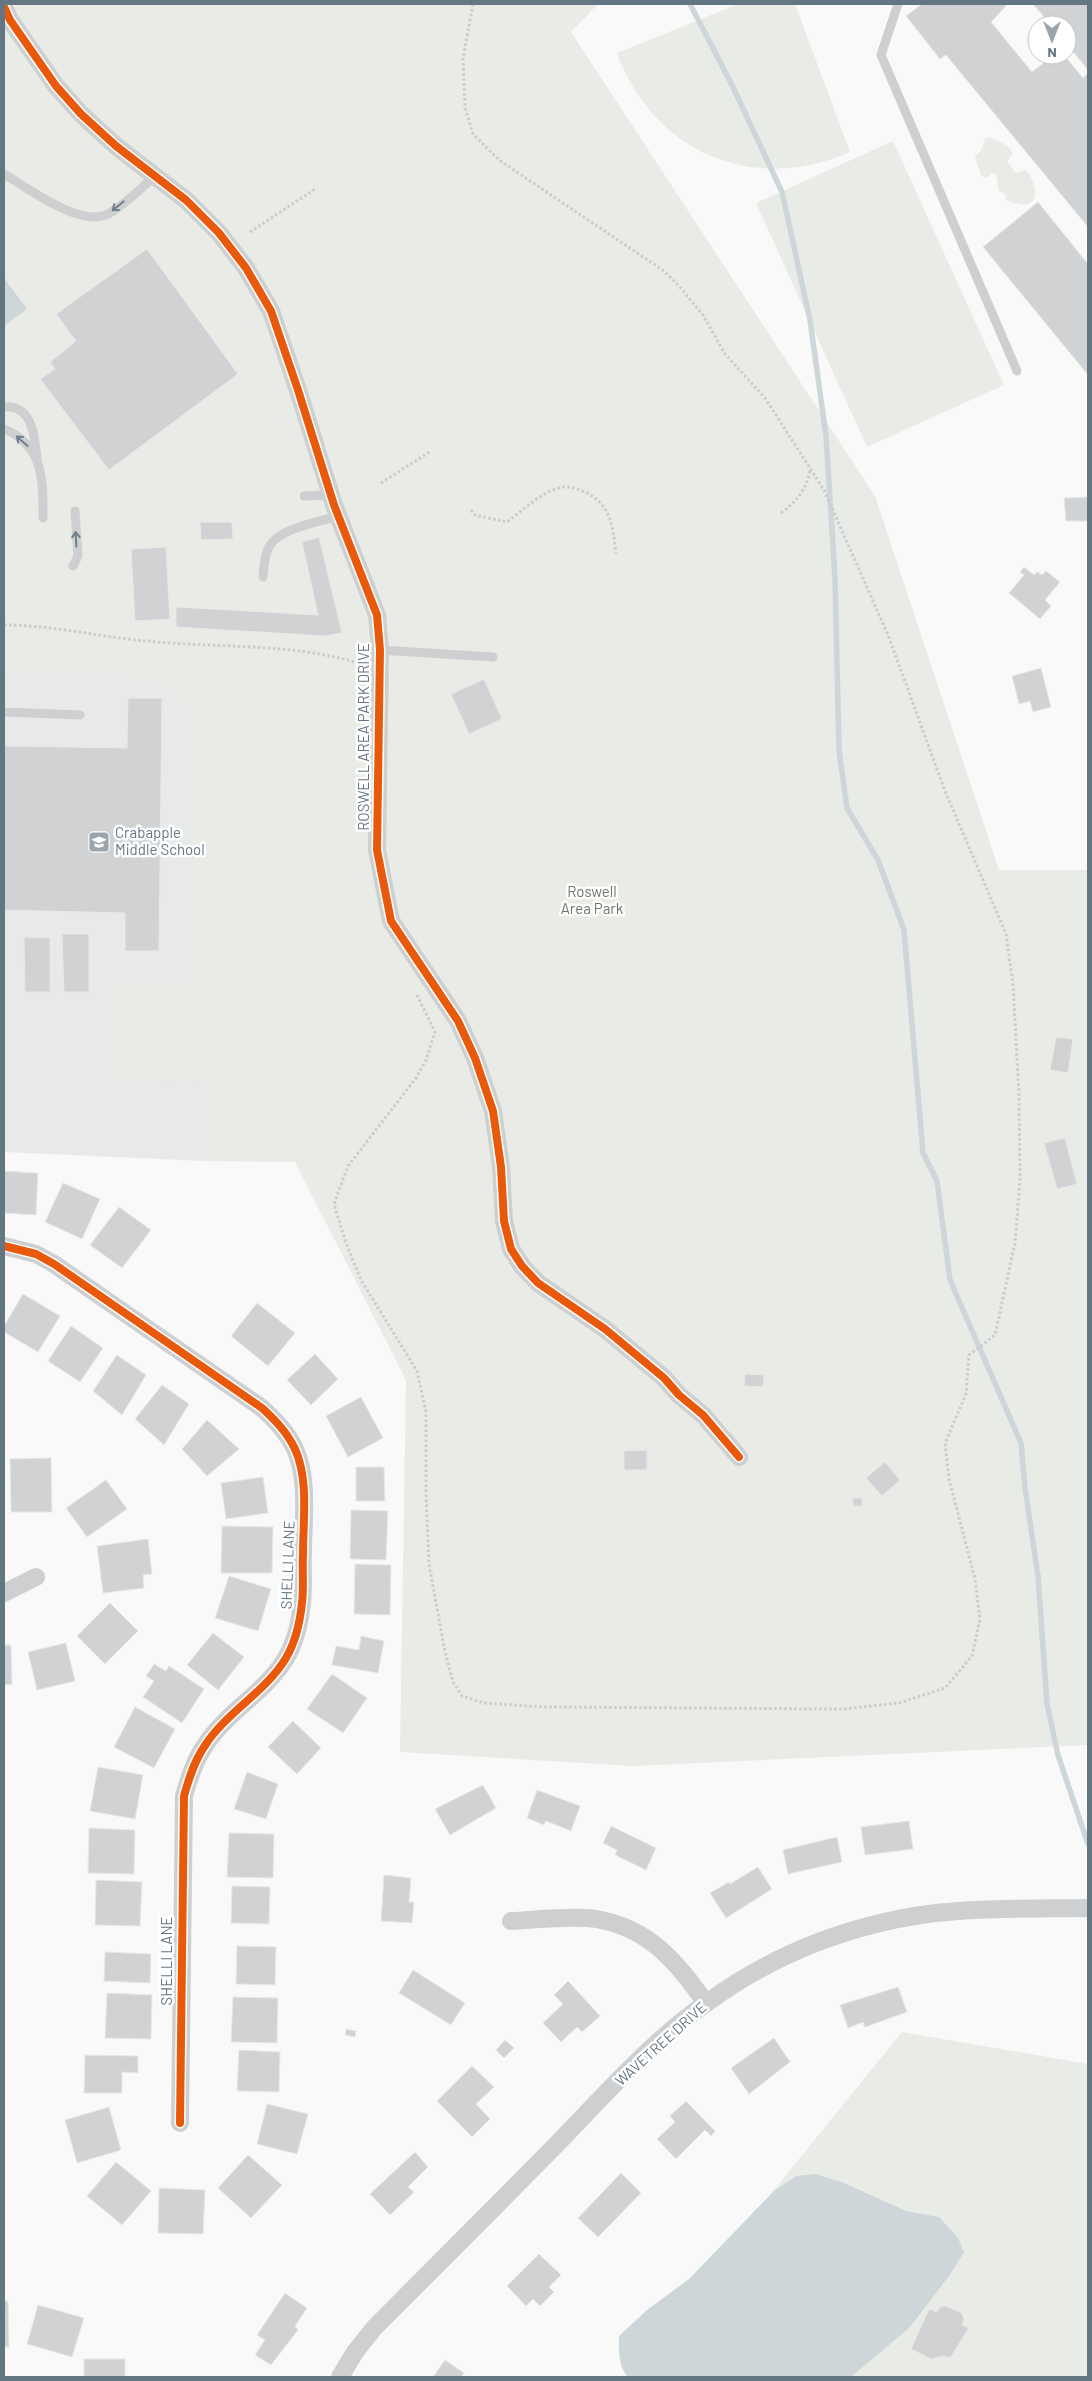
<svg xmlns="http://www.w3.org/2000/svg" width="1092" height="2381" viewBox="0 0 1092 2381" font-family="Barlow,sans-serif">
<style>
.built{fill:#e8e9e9}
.green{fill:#e8ebe6}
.water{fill:#ced6d9}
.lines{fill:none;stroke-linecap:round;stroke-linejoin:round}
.stream{stroke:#ced6d9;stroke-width:5.5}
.building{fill:#d0d2d3;stroke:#e8e8e8}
.path{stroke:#cbcccd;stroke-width:3;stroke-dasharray:2.5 2.5;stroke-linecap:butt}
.service{stroke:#cecfd0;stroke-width:9}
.minor{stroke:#cecfd0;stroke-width:18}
.cycleway-casing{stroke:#fff;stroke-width:11}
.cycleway{stroke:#e8590c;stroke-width:8}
.oneway{stroke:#707f8b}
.labels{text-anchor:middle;stroke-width:5;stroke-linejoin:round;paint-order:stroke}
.street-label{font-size:15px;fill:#657683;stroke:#fff}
.poi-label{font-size:15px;fill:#657683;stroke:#fff;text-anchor:start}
.park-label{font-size:15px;fill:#687a64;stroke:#fff}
</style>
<rect width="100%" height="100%" fill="#f9f9f9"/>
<path class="built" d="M4 672 150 677 191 705 203 1161 4 1152Z"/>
<g class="green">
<path d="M4 4H598L571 32 875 496 999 870H1088V1745L633 1766 400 1752 406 1380 295 1162 203 1161 200 1080 110 1081 109 982 198 980 191 705 150 677 4 672Z"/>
<path d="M738 4H795L850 152C753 195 653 152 617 53Z"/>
<path d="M989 137 1008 146 1013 154 1007 162 1016 173 1025 170C1030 173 1030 175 1032 180 1042 204 1028 210 1006 200L1005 194 999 191 996 175 992 173 987 178 981 175 975 157 982 149 985 139Z"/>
<path d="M893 141 1004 385 867 447 756 203Z"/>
<path d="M902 2032 1088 2064V2377H737L637 2359Z"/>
</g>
<g class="water">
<path d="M4 278 27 309 4 326Z"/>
<path d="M816 2174 844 2183 906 2211 939 2217 958 2238 964 2252 949 2276 910 2327 851 2377H628C618 2366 619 2350 619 2336L647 2310 689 2279 774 2191 796 2176Z"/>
</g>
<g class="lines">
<path class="stream" d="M690 4 732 85 782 192 810 320 826 436 835 578 839 750 847 808 878 860 904 930 923 1153 937 1181 950 1280 1021 1443 1025 1488 1038 1576 1047 1704 1058 1755 1088 1844"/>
</g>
<g class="building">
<path d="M922 4H1004L1006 6 991 22 1032 72 1054 55H1064L1083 78 1088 73V227L946 55 940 59 906 16Z"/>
<path d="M1033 4H1088V70L1067 44V25H1051Z"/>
<path d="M1038 202 1088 264V375L983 247Z"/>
<path d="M147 249 238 374 109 470 40 379 55 369 50 362 76 341 56 314Z"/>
<path d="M1088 497V521H1066L1064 498Z"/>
<path d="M200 522H232L233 539 201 540Z"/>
<path d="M319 537 342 633 325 636 176 627V607L318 615 302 542Z"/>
<path d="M166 547 170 619 135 621 131 549Z"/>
<path d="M1024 567 1034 575 1037 572 1042 575 1046 571 1060 582 1045 600 1051 606 1040 619 1009 593 1024 575 1020 572Z"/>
<path d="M1041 668 1051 707 1033 712 1030 701 1019 704 1012 676Z"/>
<path d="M484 679 502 719 469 734 451 694Z"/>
<path d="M128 698H162L159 951H125V913L4 910V746L127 748Z"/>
<path d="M62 934H89V992H64Z"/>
<path d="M24 937 50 938V992H25Z"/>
<path d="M1056 1037 1073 1039 1068 1073 1050 1070Z"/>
<path d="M1065 1138 1077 1184 1057 1189 1044 1143Z"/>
<path d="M4 1171 38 1173 36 1215 4 1213Z"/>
<path d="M63 1183 100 1199 82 1239 45 1222Z"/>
<path d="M119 1207 151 1230 122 1268 90 1245Z"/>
<path d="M23 1294 60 1316 38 1352 4 1332V1326Z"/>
<path d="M257 1303 295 1333 268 1366 231 1336Z"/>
<path d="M71 1326 103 1348 80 1382 48 1361Z"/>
<path d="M315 1354 338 1379 311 1405 287 1380Z"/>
<path d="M117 1355 146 1375 122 1415 93 1391Z"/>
<path d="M745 1374 764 1375 763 1387 744 1386Z"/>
<path d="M162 1385 189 1404 164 1445 135 1419Z"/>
<path d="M361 1397 383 1438 348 1457 326 1416Z"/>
<path d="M207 1420 239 1449 207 1476 182 1449Z"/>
<path d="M647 1450V1470H624V1451Z"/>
<path d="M51 1458 52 1512H11L10 1459Z"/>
<path d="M885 1462 900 1480 882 1496 866 1478Z"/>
<path d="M356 1467H384L385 1501H356Z"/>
<path d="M263 1477 268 1513 226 1519 221 1483Z"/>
<path d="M106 1480 127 1509 87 1537 66 1508Z"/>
<rect x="853" y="1498" width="9" height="8"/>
<path d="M351 1510 388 1511 386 1560 350 1559Z"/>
<path d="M222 1526 273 1527 272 1573H221Z"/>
<path d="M148 1539 152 1574 143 1575 144 1588 103 1593 97 1546Z"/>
<path d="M355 1564 391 1565 390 1615 354 1614Z"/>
<path d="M229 1576 271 1589 258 1631 215 1618Z"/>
<path d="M110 1603 138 1631 105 1664 77 1636Z"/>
<path d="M213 1633 244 1657 218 1690 187 1665Z"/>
<path d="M361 1636 384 1641 378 1673 332 1665 336 1646 359 1650Z"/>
<path d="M66 1643 75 1681 37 1690 28 1652Z"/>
<path d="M4 1645H11L12 1684 4 1685Z"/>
<path d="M154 1664 166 1671 169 1666 204 1689 182 1723 143 1697 154 1681 146 1676Z"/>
<path d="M332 1674 367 1698 343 1733 307 1709Z"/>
<path d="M135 1707 175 1729 154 1768 114 1747Z"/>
<path d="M293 1721 321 1748 297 1774 268 1747Z"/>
<path d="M98 1767 143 1775 135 1819 90 1811Z"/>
<path d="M247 1772 278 1784 266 1819 234 1809Z"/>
<path d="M483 1785 496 1808 450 1835 435 1809Z"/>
<path d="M537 1790 580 1806 571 1831 546 1821 544 1825 527 1818Z"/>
<path d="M909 1821 913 1849 865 1855 861 1827Z"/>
<path d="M611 1826 656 1848 646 1870 615 1855 617 1850 603 1843Z"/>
<path d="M89 1828 135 1830 134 1874 88 1873Z"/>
<path d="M229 1833 274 1834 273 1878 227 1877Z"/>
<path d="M837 1837 842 1862 788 1874 783 1850Z"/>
<path d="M758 1867 772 1889 726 1918 710 1893 729 1882 730 1884Z"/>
<path d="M384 1875 411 1878 409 1902H414L412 1923 381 1921Z"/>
<path d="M96 1880 142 1882 140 1926 95 1925Z"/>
<path d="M232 1886 270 1887 269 1924 231 1923Z"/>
<path d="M237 1946 276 1947 275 1985 236 1984Z"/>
<path d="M105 1952 151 1954 150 1983 104 1981Z"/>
<path d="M413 1970 465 2003 451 2025 399 1993Z"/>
<path d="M568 1981 600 2016 582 2032 577 2027 561 2042 543 2023 563 2004 554 1995Z"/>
<path d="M898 1987 907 2012 865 2027 863 2022 848 2028 840 2005Z"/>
<path d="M107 1993 152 1995 151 2039 105 2038Z"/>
<path d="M233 1997 278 1998 277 2043 231 2042Z"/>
<path d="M346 2029 356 2031 355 2037 345 2035Z"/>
<path d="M774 2038 790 2062 749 2094 731 2068Z"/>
<path d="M505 2040 514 2048 504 2058 496 2050Z"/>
<path d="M239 2050 280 2052 279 2092 237 2091Z"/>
<path d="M85 2055 138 2056V2073L122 2072V2093H84Z"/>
<path d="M472 2066 494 2087 476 2104 490 2119 472 2137 437 2101Z"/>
<path d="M686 2101 715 2131 711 2136 705 2130 676 2159 657 2139 675 2122 670 2116Z"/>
<path d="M267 2104 308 2114 297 2154 257 2144Z"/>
<path d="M109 2107 121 2150 77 2163 65 2120Z"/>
<path d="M415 2152 428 2167 408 2187 414 2192 390 2215 370 2194Z"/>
<path d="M248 2155 282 2185 251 2218 218 2188Z"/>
<path d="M116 2162 151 2191 122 2225 87 2196Z"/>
<path d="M621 2173 641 2193 598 2237 578 2218Z"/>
<path d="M159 2188 205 2190 203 2234 158 2233Z"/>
<path d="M539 2254 561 2275 549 2287 554 2292 540 2306 533 2299 526 2306 507 2286Z"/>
<path d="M285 2293 307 2308 295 2326 298 2330 271 2365 255 2355 265 2340 257 2335Z"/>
<path d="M4 2301H8L9 2347H4Z"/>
<path d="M38 2305 84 2318 72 2357 27 2344Z"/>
<path d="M946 2306 962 2313 964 2320 962 2325 969 2328 950 2358 944 2356 931 2359 911 2349 929 2309 937 2312 940 2307Z"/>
<rect x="84" y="2359" width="41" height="18"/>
<path d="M445 2360 464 2373 461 2377H433Z"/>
</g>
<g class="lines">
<g class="path">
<path d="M250 232 315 189"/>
<path d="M381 483 431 451"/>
<path d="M471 510 475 515 507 522C522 511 540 493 559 488 568 485 576 488 585 492 611 504 613 527 616 553"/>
<path d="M781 513C797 501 807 489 810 470"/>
<path d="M4 625C52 625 99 637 147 641 215 648 293 643 358 663L360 678"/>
<path d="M417 995 435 1032 426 1060 416 1078 348 1166 334 1204 346 1243 361 1280 417 1371 426 1412V1495L429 1564 445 1652 453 1682 462 1696 484 1703 544 1707 844 1709 899 1703 945 1688 972 1656 980 1619 975 1579 949 1479 945 1443 966 1394 969 1355 995 1335 1015 1243 1020 1179 1019 1095 1013 984 1006 934 945 791 888 635 824 490 765 398 725 354 703 315 679 286 664 271 499 160 473 134 465 107 463 59 473 4"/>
</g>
<g class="service">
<path d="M898 4 881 55 1017 371"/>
<path d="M4 174C28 188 80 228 108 214 125 205 141 188 156 175"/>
<path d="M4 407C32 404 35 437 37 458"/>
<path d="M4 429C44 445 43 481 43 518"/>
<path d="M304 496 331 495"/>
<path d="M73 566 78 556 75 511"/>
<path d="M263 577C264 567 264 556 269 547 279 528 319 522 338 516"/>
<path d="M380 650 493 657"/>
<path d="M4 712 80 715"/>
</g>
<g class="minor">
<path d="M4 7 10 20 56 86 81 114 116 146 186 200 219 233 246 268 271 311 298 390 334 505 377 615 380 650 377 850 391 921 458 1021 475 1058 493 1111 501 1167 504 1221 511 1249 522 1266 538 1283 605 1329 664 1378 679 1395 703 1415 739 1457"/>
<path d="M4 1246 36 1254 54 1264 262 1408C275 1420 287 1432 295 1449 309 1480 303 1520 303 1554 302 1570 304 1587 302 1603 300 1622 296 1641 286 1658 265 1693 226 1712 204 1747 194 1762 189 1778 184 1796L180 2123"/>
<path d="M4 1593 36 1577"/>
<path d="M511 1921C534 1920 574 1915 596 1919 650 1928 676 1962 706 2003"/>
<path d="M340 2377 355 2352 375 2327C435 2267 494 2208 553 2148 602 2098 650 2042 708 2002 759 1965 815 1939 876 1924 945 1906 1018 1909 1088 1908"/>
</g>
<g class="cycleway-casing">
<g id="cycleway">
<path d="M4 7 10 20 56 86 81 114 116 146 186 200 219 233 246 268 271 311 298 390 334 505 377 615 380 650 377 850 391 921 458 1021 475 1058 493 1111 501 1167 504 1221 511 1249 522 1266 538 1283 605 1329 664 1378 679 1395 703 1415 739 1457"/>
<path d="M4 1246 36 1254 54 1264 262 1408C275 1420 287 1432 295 1449 309 1480 303 1520 303 1554 302 1570 304 1587 302 1603 300 1622 296 1641 286 1658 265 1693 226 1712 204 1747 194 1762 189 1778 184 1796L180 2123"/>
</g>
</g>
<use href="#cycleway" class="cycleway"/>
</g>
<defs><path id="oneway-shaft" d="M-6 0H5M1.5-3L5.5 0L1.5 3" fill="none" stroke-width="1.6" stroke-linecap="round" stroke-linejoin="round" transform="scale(1.25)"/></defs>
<g class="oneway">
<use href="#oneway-shaft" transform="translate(118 206) rotate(141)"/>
<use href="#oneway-shaft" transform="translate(22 441) rotate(-139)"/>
<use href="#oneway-shaft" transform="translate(76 539) rotate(-93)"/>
</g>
<defs>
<g id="school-square" transform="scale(1.125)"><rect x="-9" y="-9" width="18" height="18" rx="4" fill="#99a4ac" stroke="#fff"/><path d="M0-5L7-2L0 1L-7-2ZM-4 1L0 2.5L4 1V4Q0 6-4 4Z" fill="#fff"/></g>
</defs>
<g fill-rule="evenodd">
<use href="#school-square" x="99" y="842"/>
</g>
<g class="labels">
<g class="street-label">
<text transform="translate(364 737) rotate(-90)" y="5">ROSWELL AREA PARK DRIVE</text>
<text transform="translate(288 1565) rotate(-88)" y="5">SHELLI LANE</text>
<text transform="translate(167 1961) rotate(-90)" y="5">SHELLI LANE</text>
<text transform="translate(661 2044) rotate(-42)" y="5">WAVETREE DRIVE</text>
</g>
<g class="poi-label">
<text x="115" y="838">Crabapple<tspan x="115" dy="17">Middle School</tspan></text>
</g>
<g class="park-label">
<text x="592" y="897">Roswell<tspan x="592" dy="17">Area Park</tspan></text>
</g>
</g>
<rect width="1092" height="2381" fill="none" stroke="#657683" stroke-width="10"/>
<g transform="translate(1052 40) rotate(180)"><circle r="24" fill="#ffffff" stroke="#c1c8cd"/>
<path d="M0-4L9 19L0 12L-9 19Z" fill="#99a4ac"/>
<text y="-8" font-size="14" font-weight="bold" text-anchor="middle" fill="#657683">N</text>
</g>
</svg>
